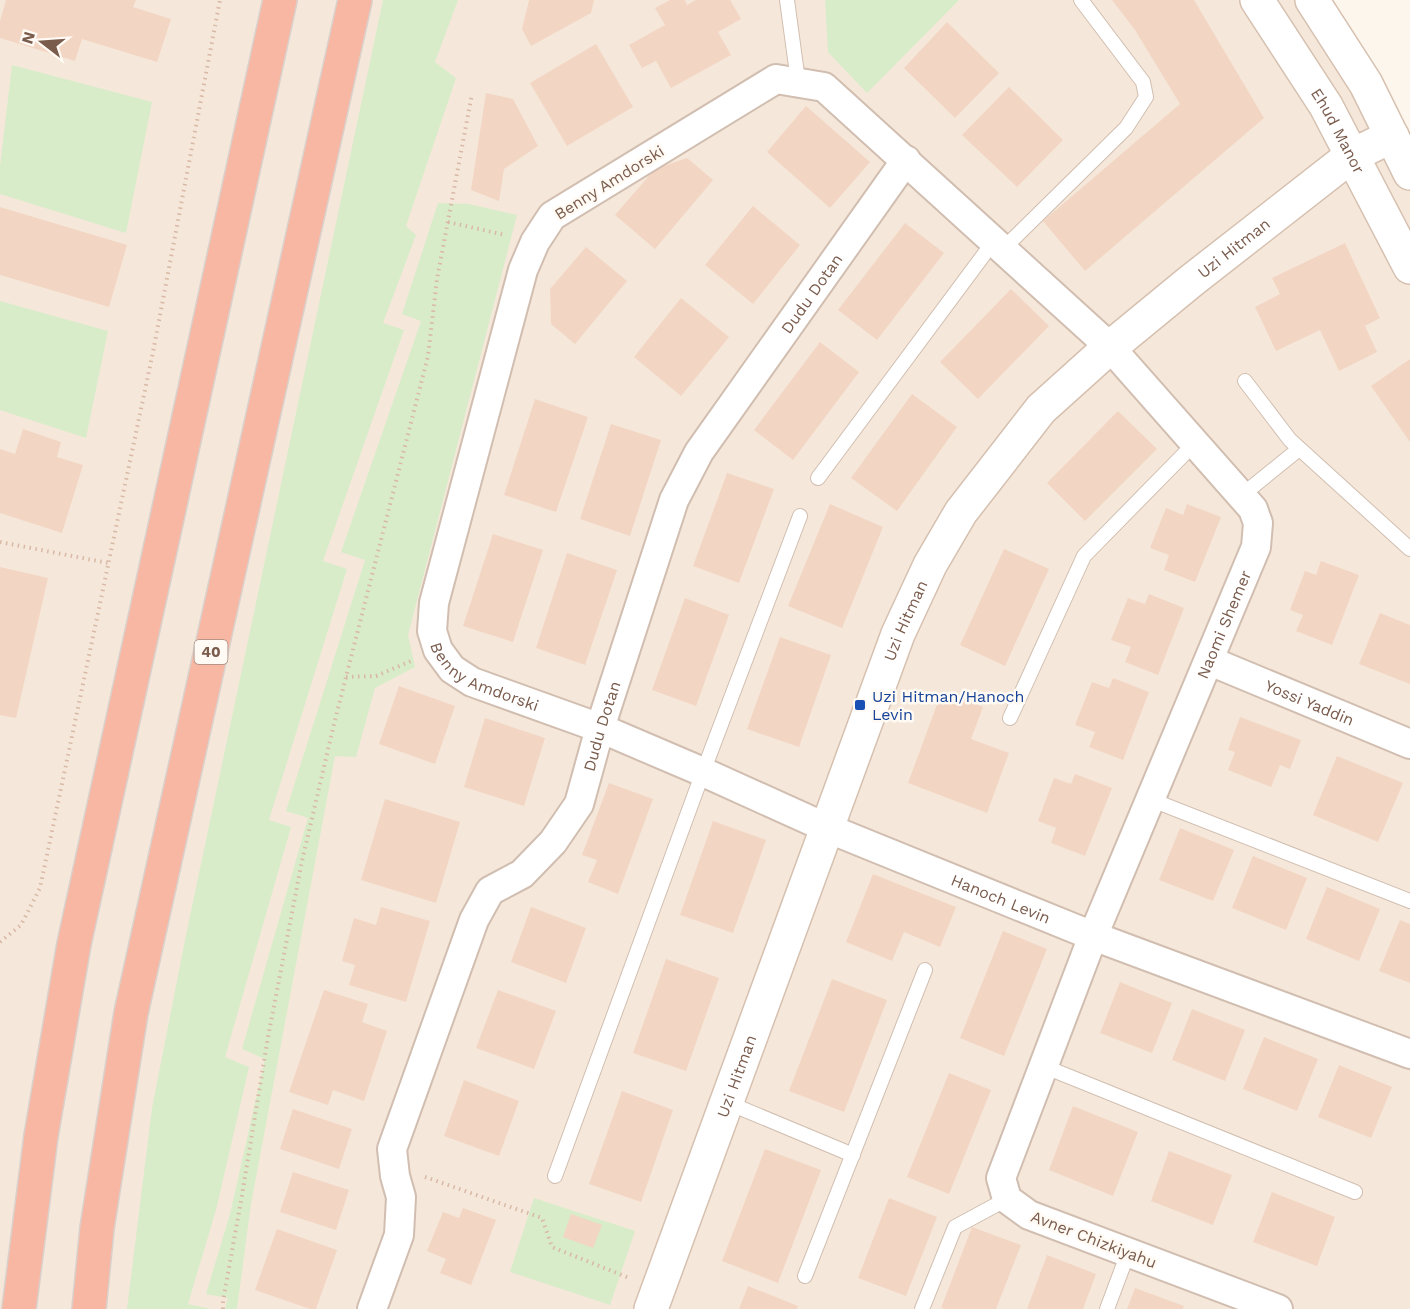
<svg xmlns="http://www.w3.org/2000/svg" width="1410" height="1309" viewBox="0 0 1410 1309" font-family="'Work Sans',sans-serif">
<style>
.residential{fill:#f5e8da}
.green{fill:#d8ecc9}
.building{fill:#f3d5c3}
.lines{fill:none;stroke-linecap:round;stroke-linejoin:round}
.lane-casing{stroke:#d1beb0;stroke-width:16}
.street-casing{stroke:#d1beb0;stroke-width:32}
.secondary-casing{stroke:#d6c0b0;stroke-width:36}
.highway-casing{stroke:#dad1cd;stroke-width:36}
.path{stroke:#d9b8a5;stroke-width:4;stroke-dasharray:1.5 4.5;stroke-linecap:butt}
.lane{stroke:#fff;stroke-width:14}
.street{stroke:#fff;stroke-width:28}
.secondary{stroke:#fff;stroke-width:33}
.highway{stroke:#f7b7a3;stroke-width:33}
.transit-dot{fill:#1a4fb4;stroke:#fffaf3;stroke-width:2}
.labels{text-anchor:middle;stroke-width:5;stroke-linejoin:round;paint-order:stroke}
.shield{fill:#fffaf3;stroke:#a28b7f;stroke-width:1.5}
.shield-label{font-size:15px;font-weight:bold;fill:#7a5c4d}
.street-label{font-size:16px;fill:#7a5c4d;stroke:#fffaf3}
.transit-label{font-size:16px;fill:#164399;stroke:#fffaf3;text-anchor:start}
</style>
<rect width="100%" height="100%" fill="#fdf6ec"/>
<path class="residential" d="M0 0H1300L1410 155V1309H0Z"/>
<g class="green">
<path d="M383 0H458L435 62 456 78 406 226 416 235 383 323 404 330 323 561 347 569 269 820 291 827 225 1057 249 1067 216 1210 188 1304 211 1309H127L152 1108 186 935Z"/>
<path d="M825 0H959L867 93 828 52Z"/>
<path d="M12 65 152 102 126 233 0 194V166Z"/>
<path d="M438 203 469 204 517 215 408 635 415 667 375 688 356 757 335 756 251 1204 237 1309H225L228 1298 206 1294 230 1214 265 1059 242 1049 308 818 286 811 365 560 341 552 421 321 402 314Z"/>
<path d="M0 301 108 331 86 438 0 410Z"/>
<path d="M534 1198 635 1231 610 1305 510 1272Z"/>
</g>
<g class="building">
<path d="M6 0H136L133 7 171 19 157 62 82 39 75 61 0 38V21Z"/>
<path d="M529 0H594L591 13 531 46 522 29Z"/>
<path d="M670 0H685L687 5 696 0H730L741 19 718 32 731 55 671 88 656 61 642 68 629 45 665 25 655 8Z"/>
<path d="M1112 0H1194L1264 118 1085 271 1043 221 1180 104 1135 30Z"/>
<path d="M947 22 999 73 955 118 904 68Z"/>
<path d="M596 44 633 107 567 146 530 83Z"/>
<path d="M1009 87 1063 140 1017 187 962 135Z"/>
<path d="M486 93 513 99 538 146 504 169 499 201 471 190Z"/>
<path d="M806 106 870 162 830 208 767 152Z"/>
<path d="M687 158 713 180 655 249 615 215 655 169Z"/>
<path d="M753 206 800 245 753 304 705 265Z"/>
<path d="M0 207 127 245 109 307 0 275Z"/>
<path d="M905 223 944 253 877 340 838 310Z"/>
<path d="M1345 243 1380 318 1365 326 1377 352 1339 371 1320 330 1276 351 1255 307 1280 294 1272 278Z"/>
<path d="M586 247 627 281 575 344 551 324 550 289Z"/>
<path d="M1011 289 1049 326 978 399 940 362Z"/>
<path d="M681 298 729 337 681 396 634 357Z"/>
<path d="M820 342 859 372 793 460 754 430Z"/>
<path d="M1410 359V442L1371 386Z"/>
<path d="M912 394 957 427 897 511 851 478Z"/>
<path d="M535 399 588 417 556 512 504 495Z"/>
<path d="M1118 411 1157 449 1085 521 1047 483Z"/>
<path d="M611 424 661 440 630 536 580 519Z"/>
<path d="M23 429 61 442 57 457 83 465 62 533 0 513V449L15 454Z"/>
<path d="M727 473 774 489 739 583 693 566Z"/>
<path d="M830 504 883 527 842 628 788 606Z"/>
<path d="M1187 504 1221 517 1195 582 1164 570 1169 555 1150 548 1166 508 1183 515Z"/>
<path d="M493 534 543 550 513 642 463 626Z"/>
<path d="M1004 549 1049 569 1005 666 960 645Z"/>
<path d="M567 553 617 570 585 665 536 648Z"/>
<path d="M1321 561 1359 575 1332 645 1296 631 1303 615 1290 610 1305 571 1316 575Z"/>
<path d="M0 567 48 578 16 718 0 715Z"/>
<path d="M1149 594 1184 608 1158 675 1125 662 1131 647 1111 640 1128 598 1145 604Z"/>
<path d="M685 598 729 615 696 706 652 690Z"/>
<path d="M1380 613 1410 625V684L1359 664Z"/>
<path d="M780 637 831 655 799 747 747 729Z"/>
<path d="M1113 678 1149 692 1123 760 1089 747 1095 732 1075 725 1092 682 1109 688Z"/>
<path d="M399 686 455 706 435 764 379 744Z"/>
<path d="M942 691 983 707 971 739 1009 753 987 813 908 783Z"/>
<path d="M1240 717 1301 740 1290 769 1280 765 1271 787 1228 770 1235 752 1228 750Z"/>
<path d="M485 718 545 738 524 806 464 787Z"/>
<path d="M1337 756 1403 783 1378 842 1313 815Z"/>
<path d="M1075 774 1112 788 1085 856 1051 843 1056 828 1038 821 1054 778 1071 784Z"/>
<path d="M609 783 653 799 618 894 588 882 597 860 582 855Z"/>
<path d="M385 799 460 822 436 903 361 880Z"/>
<path d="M713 821 766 840 733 933 680 915Z"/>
<path d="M1180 828 1234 850 1213 901 1159 880Z"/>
<path d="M1253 856 1307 878 1286 930 1232 908Z"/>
<path d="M873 874 956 907 940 947 904 932 892 961 846 942Z"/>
<path d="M1327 887 1380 909 1359 961 1306 939Z"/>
<path d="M381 907 430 921 406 1002 349 985 355 965 342 961 354 918 376 925Z"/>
<path d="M531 907 586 928 566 983 511 962Z"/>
<path d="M1400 920 1410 924V983L1379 971Z"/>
<path d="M1003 931 1047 949 1004 1056 960 1038Z"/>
<path d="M666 959 719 978 686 1071 633 1053Z"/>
<path d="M832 979 887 1000 844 1112 789 1091Z"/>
<path d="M1120 982 1172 1003 1152 1053 1100 1033Z"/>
<path d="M324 990 368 1004 362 1022 387 1031 364 1101 333 1090 328 1105 289 1092Z"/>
<path d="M498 990 556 1011 534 1069 476 1048Z"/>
<path d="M1192 1009 1245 1030 1225 1081 1172 1060Z"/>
<path d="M1264 1037 1318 1059 1297 1111 1243 1089Z"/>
<path d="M1339 1065 1392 1087 1371 1138 1318 1117Z"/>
<path d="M949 1073 991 1090 949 1194 907 1177Z"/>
<path d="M464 1080 519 1101 499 1156 444 1136Z"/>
<path d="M622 1091 673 1110 641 1202 589 1184Z"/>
<path d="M1073 1106 1138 1132 1113 1196 1049 1170Z"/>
<path d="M293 1109 352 1129 339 1169 280 1149Z"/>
<path d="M765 1149 821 1170 778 1283 722 1261Z"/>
<path d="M1169 1151 1232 1175 1213 1225 1151 1201Z"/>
<path d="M293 1172 349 1190 336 1230 280 1212Z"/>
<path d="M1272 1192 1335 1217 1317 1266 1253 1242Z"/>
<path d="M889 1198 937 1217 906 1296 858 1278Z"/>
<path d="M463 1208 496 1220 471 1285 440 1273 446 1259 427 1251 443 1212 459 1218Z"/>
<path d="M571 1214 602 1225 593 1248 563 1237Z"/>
<path d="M972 1227 1021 1245 996 1309H945L941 1308Z"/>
<path d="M277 1229 337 1250 316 1309H310L255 1290Z"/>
<path d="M1047 1255 1096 1274 1083 1309H1027Z"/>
<path d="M748 1286 798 1306 797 1309H739Z"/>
<path d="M1135 1288 1184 1306 1183 1309H1127Z"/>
</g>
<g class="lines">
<g class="lane-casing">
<g id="lane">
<path d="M787 0 798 81"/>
<path d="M1003 249 1126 128 1146 97 1143 82 1081 0"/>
<path d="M1245 381 1290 440 1410 549"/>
<path d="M818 478 994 241"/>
<path d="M1241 496 1299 449"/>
<path d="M1010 718 1084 556 1195 443"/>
<path d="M1152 800 1410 901"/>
<path d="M1043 1066 1355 1192"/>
<path d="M726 1102 853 1155"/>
<path d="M555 1176 703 772 800 516"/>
<path d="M805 1276 925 970"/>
<path d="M922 1309 955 1227 1007 1199"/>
<path d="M1107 1309 1128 1253"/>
</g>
</g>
<g class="street-casing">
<g id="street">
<path id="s1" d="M1210 661 1410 744"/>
<path id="s2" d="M372 1309 399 1235 401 1197 395 1176 392 1149 474 920 490 891 522 874 553 842 579 804 600 728 674 500 699 452 906 160"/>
<path id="s3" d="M1278 1309 1029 1215 1007 1199 1001 1178 1093 936 1256 547 1258 523 1253 509 1110 347 824 87 776 79 552 216 535 242 523 270 434 603 432 631 438 650 452 669 472 682 600 728 703 772 827 828 1093 936 1410 1054"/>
</g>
</g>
<g class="secondary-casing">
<g id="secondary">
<path id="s4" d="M1257 0 1326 106 1410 267"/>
<path d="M1312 0 1366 84 1410 173"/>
<path id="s5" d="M651 1309 898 634 930 565 961 512 1041 409 1101 355 1191 281 1351 156 1392 136"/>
</g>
</g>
<g class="highway-casing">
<g id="highway">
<path d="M19 1309 41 1136 74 944 280 0"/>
<path d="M89 1309 97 1228 131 1013 355 0"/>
</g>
</g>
<g class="path">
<path d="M448 222 505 235"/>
<path d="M0 542 108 563"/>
<path d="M346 677 376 676 411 661"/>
<path d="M0 942 21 925 40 888 153 352 220 0"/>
<path d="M425 1177 542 1218 552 1247 629 1278"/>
<path d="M223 1309V1301L241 1201 268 1037 302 861 334 724 428 356 437 279 472 94"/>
</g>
<use href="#lane" class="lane"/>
<use href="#street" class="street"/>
<use href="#secondary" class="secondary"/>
<use href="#highway" class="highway"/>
</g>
<rect class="transit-dot" x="854" y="699" width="12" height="12" rx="3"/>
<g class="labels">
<rect class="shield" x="194.5" y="640" width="33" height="24" rx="4.5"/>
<g class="shield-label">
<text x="211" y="657">40</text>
</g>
<g class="street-label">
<text dy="6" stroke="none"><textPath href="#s4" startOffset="154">Ehud Manor</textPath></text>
<text transform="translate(609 182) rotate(-32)" y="6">Benny Amdorski</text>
<text dy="6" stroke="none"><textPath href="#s5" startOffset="1238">Uzi Hitman</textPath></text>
<text dy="6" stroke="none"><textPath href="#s2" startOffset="1136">Dudu Dotan</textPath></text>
<text dy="6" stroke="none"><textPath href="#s5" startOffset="734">Uzi Hitman</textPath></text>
<text dy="6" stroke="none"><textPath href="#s3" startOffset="912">Naomi Shemer</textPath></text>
<text dy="6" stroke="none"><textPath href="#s3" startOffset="2458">Benny Amdorski</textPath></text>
<text dy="6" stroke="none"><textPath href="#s1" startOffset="108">Yossi Yaddin</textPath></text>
<text dy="6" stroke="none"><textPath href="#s2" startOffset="650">Dudu Dotan</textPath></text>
<text dy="6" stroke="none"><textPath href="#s3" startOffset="3022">Hanoch Levin</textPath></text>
<text dy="6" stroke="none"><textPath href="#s5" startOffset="248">Uzi Hitman</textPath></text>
<text transform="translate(1094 1239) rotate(21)" y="6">Avner Chizkiyahu</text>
</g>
<g class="transit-label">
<text x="872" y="702">Uzi Hitman/Hanoch<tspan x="872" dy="18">Levin</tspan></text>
</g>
</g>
<g transform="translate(42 42) rotate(287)" stroke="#fffaf3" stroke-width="4.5" paint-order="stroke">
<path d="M0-4.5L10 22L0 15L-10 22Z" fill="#7a5c4d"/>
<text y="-9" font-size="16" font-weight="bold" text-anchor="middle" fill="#7a5c4d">N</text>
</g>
</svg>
